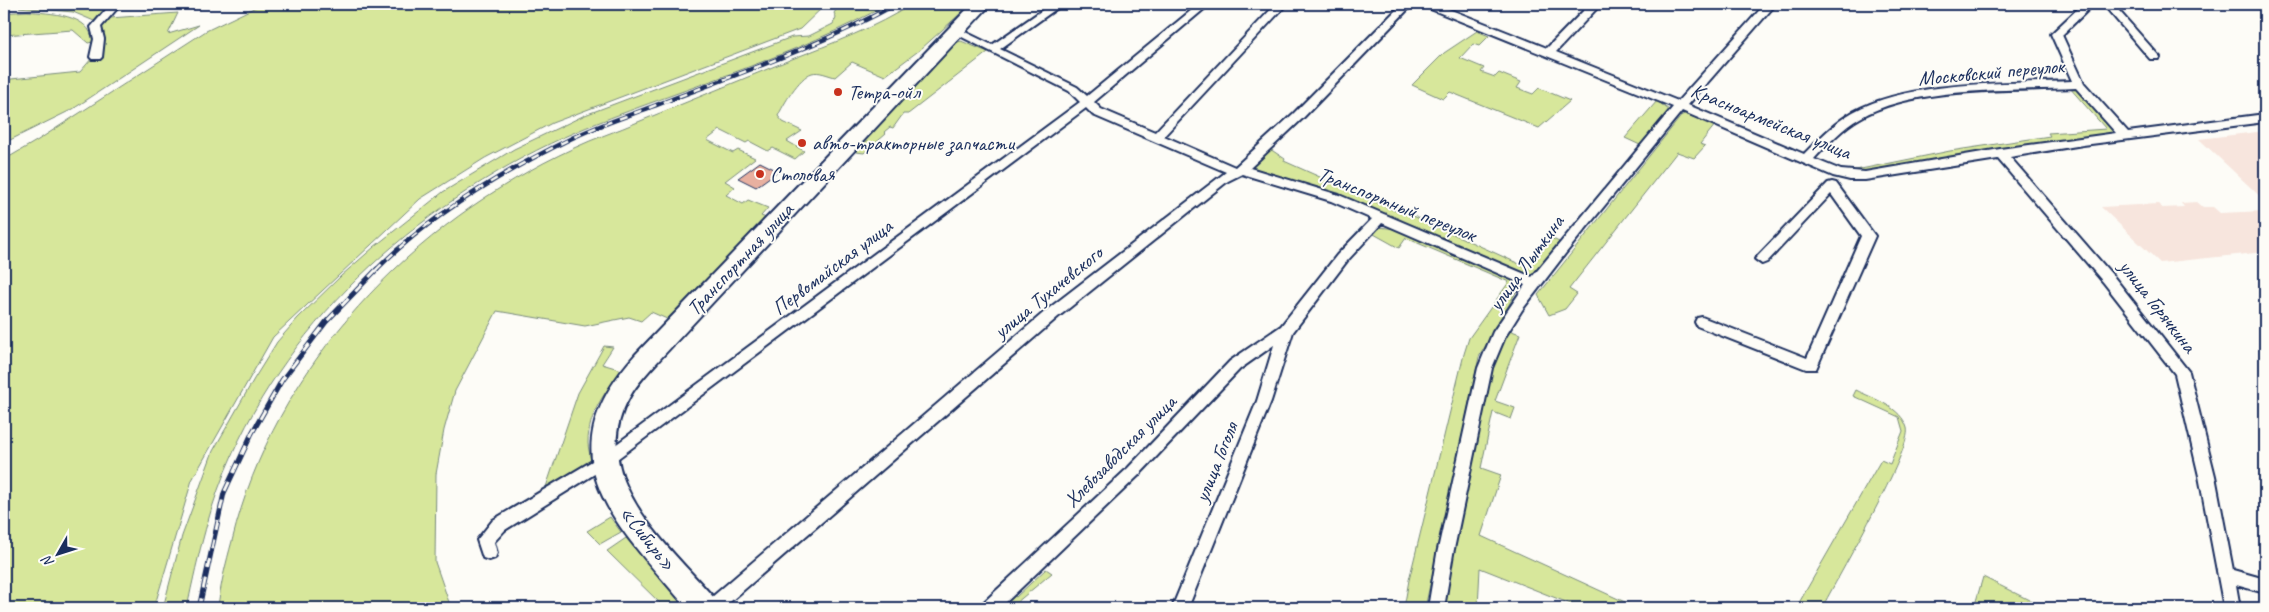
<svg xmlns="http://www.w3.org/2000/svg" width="2269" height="612" viewBox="0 0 2269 612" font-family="Caveat,sans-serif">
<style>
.built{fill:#f7e5dd}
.green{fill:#d7e79b;stroke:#798b7c}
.building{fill:#e8b0a0;stroke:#1b2f5e}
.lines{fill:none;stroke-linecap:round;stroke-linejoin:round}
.street-casing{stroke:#1b2f5e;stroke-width:4}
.highway-casing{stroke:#1b2f5e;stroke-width:4}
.street{fill:#fdfcf7;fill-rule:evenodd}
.highway{fill:#fdfcf7;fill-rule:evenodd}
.rail-far1-casing{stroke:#1b2f5e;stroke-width:4.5}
.rail-casing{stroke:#1b2f5e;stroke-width:5}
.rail-far1{stroke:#fdfcf7;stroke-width:2.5;stroke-dasharray:8;stroke-linecap:butt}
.rail{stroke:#fdfcf7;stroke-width:3;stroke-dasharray:10;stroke-linecap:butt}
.poi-dot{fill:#c8321e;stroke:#fdfcf7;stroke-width:2}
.labels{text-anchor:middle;stroke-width:4;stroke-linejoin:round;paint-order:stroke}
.street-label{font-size:21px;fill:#1b2f5e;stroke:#fdfcf7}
.poi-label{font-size:21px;fill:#1b2f5e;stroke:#fdfcf7;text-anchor:start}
</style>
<rect width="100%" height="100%" fill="#fdfcf7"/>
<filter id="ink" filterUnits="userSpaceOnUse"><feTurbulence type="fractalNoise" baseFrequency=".02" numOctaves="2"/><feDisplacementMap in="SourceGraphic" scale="10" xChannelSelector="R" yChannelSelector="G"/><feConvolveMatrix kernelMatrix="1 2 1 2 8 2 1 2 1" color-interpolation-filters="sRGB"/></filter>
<g filter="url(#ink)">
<g class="built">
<path d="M2265 131V201L2199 139Z"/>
<path d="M2197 202 2203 207H2213L2220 213 2265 211V252L2160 263 2101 207 2158 204 2162 208 2184 207 2181 203Z"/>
</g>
<g class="green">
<path d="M32 4H108L94 21 73 12 19 7Z"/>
<path d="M262 4H826L800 29 552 123 485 158 420 199 273 337 192 480 154 608H4V160L38 140 206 31Z"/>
<path d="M840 4H888C795 56 691 86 592 125 444 185 299 305 233 453 210 503 198 555 187 608H163L182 536 213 451 254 379 277 342 298 318 341 276 374 247 443 192 514 149 585 115 792 37 809 36 833 24 836 17 834 13Z"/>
<path d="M912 4H971L921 49 885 76 852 62 835 77C827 75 819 71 812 73 799 77 783 105 778 116L783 122 802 131 787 141 804 151 795 159 773 148 768 151 749 141 746 143 720 130 707 140 733 153 738 150 755 158 725 181 735 187 726 195 743 204 748 200 768 208 761 216 766 218 667 319 651 312 641 321 629 317 585 326 497 311 455 391 444 430 436 474 435 562 451 608H218C220 586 226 563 232 541 275 365 412 223 574 148 595 138 617 131 638 122 689 101 741 80 792 59 833 43 875 28 912 4Z"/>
<path d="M27 11C50 14 90 13 93 42L88 43 73 30 4 35V13Z"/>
<path d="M178 13 168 34 199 25 73 109 4 143V87L11 79 80 72 92 58 98 57C104 47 105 39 100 29L110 18Z"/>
<path d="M1477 31 1489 36 1479 46 1473 44 1460 58 1484 68 1481 72 1495 77 1499 73 1521 82 1517 88 1533 94 1539 88 1570 101 1539 128 1450 92 1443 99 1412 85 1444 53Z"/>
<path d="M961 41 988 52 908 114H903L893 128 890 127 884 132 886 134 864 153 856 152 855 148 952 44Z"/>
<path d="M2069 87 2078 90 2115 130 2114 134 2030 144 1865 173 1846 172 1950 151 2050 136 2048 133 2106 129Z"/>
<path d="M1657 101 1669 110 1640 145 1625 138Z"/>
<path d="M1685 114 1715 125 1700 144 1705 146 1694 158 1677 152 1569 289 1577 294 1565 309 1549 315 1538 295 1682 115Z"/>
<path d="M1270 149 1285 159 1284 161 1396 211 1398 209 1526 267 1551 238 1559 242 1532 276C1439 237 1347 197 1251 168V164Z"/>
<path d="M1378 227 1398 229 1499 274 1513 281 1519 287 1479 357 1425 608H1404L1409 580 1464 354 1469 338 1509 282 1406 238 1399 248 1372 233Z"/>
<path d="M1509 330 1520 334 1495 401 1515 408 1511 419 1493 412 1481 468 1501 475 1481 536 1638 608H1581L1480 568 1478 608H1442L1485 399 1495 360Z"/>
<path d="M604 346 613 347 602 364 622 370C605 392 588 414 588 443 588 450 591 456 591 462L545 490 578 393Z"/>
<path d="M1856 390C1874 399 1901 407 1907 428 1913 449 1836 580 1822 608H1796L1881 460 1890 464 1903 431 1899 417 1853 396Z"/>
<path d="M610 517 621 532 600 544 587 531Z"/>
<path d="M626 538 685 608H665L607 551Z"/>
<path d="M1046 569 1052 573 1010 608H997L1012 594 1016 597Z"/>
<path d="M1983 577 2045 608H1974Z"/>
</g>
<path class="building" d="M760 162 778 171 756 187 738 178Z"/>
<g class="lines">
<g class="street-casing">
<g id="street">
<path d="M111 4H121L101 27 104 39 102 57 100 59H92L90 57 94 39 91 27Z"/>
<path d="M1051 4H1063L1000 49 1077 87 1087 96 1199 4H1210L1094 102 1101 109 1155 132 1276 4H1287L1164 136 1235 167 1294 113 1402 4H1413L1302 119 1250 168 1339 195 1532 277 1673 107 1423 6 1422 4H1436L1547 48 1590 4H1601L1556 52 1678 101 1765 4H1776L1688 105 1804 154C1819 139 1834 123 1853 112 1911 80 2007 84 2072 81L2051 34 2083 4H2094L2062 35 2084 83 2128 132 2265 114V122L2083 145 2010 157 2114 277 2189 372 2215 476 2233 570 2265 579V593L2236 585 2240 608H2224L2199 476 2175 374 2104 283 1998 159 1865 180H1850L1833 176 1682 111 1565 254 1522 310 1505 337 1492 368 1453 554 1444 608H1428L1437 554 1478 368 1493 332 1525 285 1382 223 1347 261 1293 332 1271 401 1188 608H1172L1257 401 1274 345 1240 369 1138 476 1000 608H981L983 603 1128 468 1230 361 1281 326 1337 255 1372 219 1331 201 1242 174 1228 181 1058 317 723 608H703L705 603 1048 309 1226 172 1093 115 1086 108 609 465 505 530 494 542 497 553 495 558 489 560 483 558 477 540 493 520 599 457 1080 102 1069 91 950 31 951 29H959L992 45ZM2076 88 2116 133 2000 149 1865 172 1841 170 1814 159C1828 144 1842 128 1860 118 1914 86 2014 91 2076 88Z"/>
<path d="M2103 4H2113L2158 55 2160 57 2158 59H2150Z"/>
<path d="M1832 182 1836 183 1875 236 1816 369H1806L1697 326 1695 322 1697 318 1702 317 1807 358 1861 236 1831 194 1767 262 1762 264 1755 259 1828 183Z"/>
</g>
</g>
<g class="highway-casing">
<path id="highway" d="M972 4H991L660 359C649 371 637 383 629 398 585 476 668 545 715 599L720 608H687C616 524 542 459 635 355Z"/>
</g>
<use href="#street" class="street"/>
<use href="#highway" class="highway"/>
<g class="rail-far1-casing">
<path id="rail-far1" d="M376 270C430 215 501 173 570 139 596 126 625 117 651 107 734 75 819 47 896 4"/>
</g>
<g class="rail-casing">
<path id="rail" d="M199 608 224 493 252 433 282 380 326 322 377 269"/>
</g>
<use href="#rail-far1" class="rail-far1"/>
<use href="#rail" class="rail"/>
</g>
</g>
<g class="poi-dot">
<circle cx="838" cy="92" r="5"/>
<circle cx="802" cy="143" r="5"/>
<circle cx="760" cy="174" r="5"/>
</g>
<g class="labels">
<g class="street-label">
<text transform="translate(1991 72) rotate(-5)" y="7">Московский переулок</text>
<text transform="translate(1771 121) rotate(22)" y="7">Красноармейская улица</text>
<text transform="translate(1397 204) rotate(22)" y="7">Транспортный переулок</text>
<text transform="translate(740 259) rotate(-47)" y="7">Транспортная улица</text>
<text transform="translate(1526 263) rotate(-54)" y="7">улица Лыткина</text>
<text transform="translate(832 267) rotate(-37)" y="7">Первомайская улица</text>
<text transform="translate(1048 292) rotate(-39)" y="7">улица Тухачевского</text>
<text transform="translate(2158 306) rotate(52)" y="7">улица Горячкина</text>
<text transform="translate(1120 451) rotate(-45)" y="7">Хлебозаводская улица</text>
<text transform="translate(1216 462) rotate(-68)" y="7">улица Гоголя</text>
<text transform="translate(648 538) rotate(52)" y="7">«Сибирь»</text>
</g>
<g class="poi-label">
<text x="848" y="99">Тетра-ойл</text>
<text x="812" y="150">авто-тракторные запчасти</text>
<text x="770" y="181">Столовая</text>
</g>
</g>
<rect width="2269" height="612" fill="none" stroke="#fdfcf7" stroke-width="20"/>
<rect x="10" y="10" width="2249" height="592" fill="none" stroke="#1b2f5e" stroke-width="2" filter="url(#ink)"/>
<g transform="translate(58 554) rotate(231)" stroke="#fdfcf7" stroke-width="4" paint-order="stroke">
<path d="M0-4L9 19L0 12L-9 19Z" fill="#1b2f5e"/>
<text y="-8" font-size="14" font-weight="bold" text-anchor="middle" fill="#1b2f5e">N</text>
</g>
</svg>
